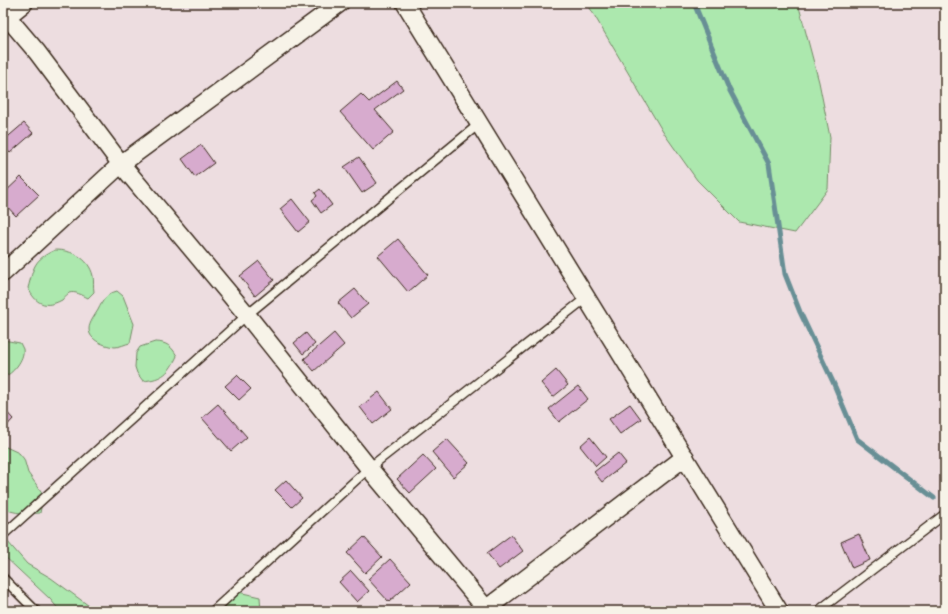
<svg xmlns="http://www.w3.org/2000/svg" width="948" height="614" viewBox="0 0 948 614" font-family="Mali,sans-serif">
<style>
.green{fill:#ace8ae;stroke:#748966}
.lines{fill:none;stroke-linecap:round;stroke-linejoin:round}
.stream{stroke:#688f95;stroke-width:5}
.building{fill:#d7abce;stroke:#3b2a1e}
.service-casing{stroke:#3b2a1e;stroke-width:11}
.minor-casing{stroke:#3b2a1e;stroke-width:20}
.service{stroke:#f7f3e8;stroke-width:8}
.minor{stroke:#f7f3e8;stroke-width:17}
</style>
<rect width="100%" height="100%" fill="#eddde0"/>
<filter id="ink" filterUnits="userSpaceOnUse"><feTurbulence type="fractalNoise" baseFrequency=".025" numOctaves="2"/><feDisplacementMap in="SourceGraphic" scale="8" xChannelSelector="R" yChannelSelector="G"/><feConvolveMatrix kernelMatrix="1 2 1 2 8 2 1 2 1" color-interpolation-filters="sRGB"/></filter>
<g filter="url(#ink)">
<g class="green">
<path d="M587 3H798L819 82 830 137 828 189 795 233 739 222 697 180 663 132Z"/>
<path d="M55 250C72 250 89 258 93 276 94 281 93 286 94 292L88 298C82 295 75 291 69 293 66 295 64 298 62 300 45 309 36 304 28 288 34 267 33 260 55 250Z"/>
<path d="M117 291 123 296 134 324 130 343C125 344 120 347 115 347 106 346 89 341 89 329 89 323 95 315 98 310 103 300 106 294 117 291Z"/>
<path d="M3 340 20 343C21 345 22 347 23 349 25 359 12 375 3 377Z"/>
<path d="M155 342C167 342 172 347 177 356 169 373 163 379 143 381L137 373 135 367 136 353 140 347Z"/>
<path d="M3 447H6L19 453 24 459 28 473 41 491 43 498 40 513C27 514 15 514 3 508Z"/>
<path d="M3 540 7 541 27 564 51 578 96 611H60L50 599 3 555Z"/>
<path d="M234 591 260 597 261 611H214Z"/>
</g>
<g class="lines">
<path class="stream" d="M694 3 729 89 769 164 785 274 800 312 833 382 857 439 934 498"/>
</g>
<g class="building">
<path d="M397 81 403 89 375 110 394 132 373 150 340 112 361 94 369 102Z"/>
<path d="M3 114 8 120 3 124Z"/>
<path d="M24 123 33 133 10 153 3 146V141Z"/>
<path d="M201 145 214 163 195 177 182 159Z"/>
<path d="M359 157 377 183 362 193 344 167Z"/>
<path d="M21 177 39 195 16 216 3 202V194Z"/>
<path d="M320 189 332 205 321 213 312 200 317 196 315 193Z"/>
<path d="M292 199 310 222 298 232 280 209Z"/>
<path d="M398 239 428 275 408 292 378 256Z"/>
<path d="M259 261 274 280 255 296 240 276Z"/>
<path d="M355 289 368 304 351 318 338 303Z"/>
<path d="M306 333 315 344 303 354 294 343Z"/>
<path d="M334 333 344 345 314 371 304 359Z"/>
<path d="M556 370 568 385 553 397 541 383Z"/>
<path d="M237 375 251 389 239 400 225 386Z"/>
<path d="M578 386 588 399 559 422 549 409Z"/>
<path d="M379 392 392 409 373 424 360 407Z"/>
<path d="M218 404 247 437 231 451 202 418Z"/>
<path d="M630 404 641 419 620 434 609 419Z"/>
<path d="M4 409 13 419 3 430V409Z"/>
<path d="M590 437 606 457 596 466 580 446Z"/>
<path d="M447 439 469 463 453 477 432 452Z"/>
<path d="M618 453 626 463 602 482 594 472Z"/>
<path d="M423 455 436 469 410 493 397 479Z"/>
<path d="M286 480 302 498 292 507 275 490Z"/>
<path d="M859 534 870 560 852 568 841 542Z"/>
<path d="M511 535 523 551 499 569 487 553Z"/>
<path d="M364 537 382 557 365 573 347 553Z"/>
<path d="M390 559 411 582 389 602 368 579Z"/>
<path d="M351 571 369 591 357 602 339 582Z"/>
</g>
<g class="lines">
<g class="service-casing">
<g id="service">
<path d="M3 535 247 315 479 124"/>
<path d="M3 578 36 611"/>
<path d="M213 611 369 468 586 298"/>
<path d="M818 611 945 514"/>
</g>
</g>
<g class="minor-casing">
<g id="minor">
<path d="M405 3 779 611"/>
<path d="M3 12 37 52 121 164 247 315 369 468 488 611"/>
<path d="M3 20 24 3"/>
<path d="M3 273 121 164 340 3"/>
<path d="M486 609 685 457"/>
</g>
</g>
<use href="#service" class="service"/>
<use href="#minor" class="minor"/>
</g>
</g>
<rect width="948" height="614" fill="none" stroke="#f7f3e8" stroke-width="16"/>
<rect x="8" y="8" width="932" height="598" fill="none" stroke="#3b2a1e" stroke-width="1.5" filter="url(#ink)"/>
</svg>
